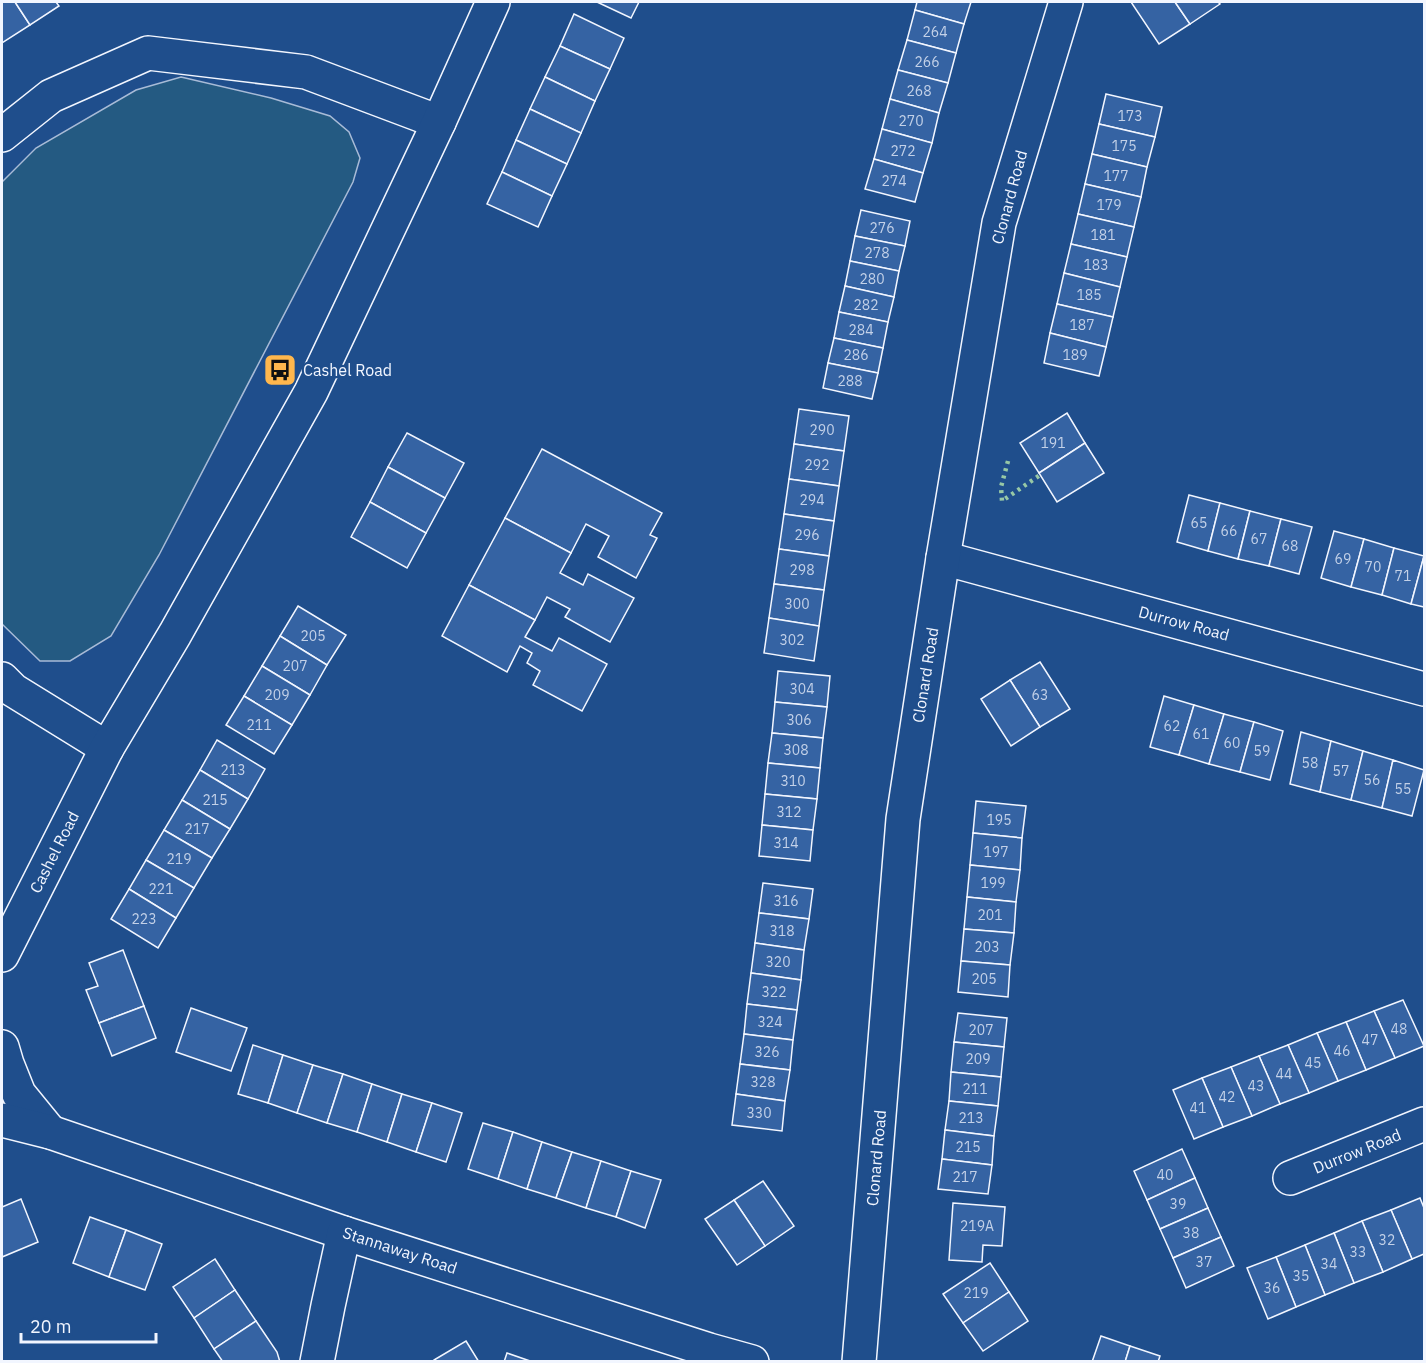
<svg xmlns="http://www.w3.org/2000/svg" width="1426" height="1363" viewBox="0 0 1426 1363" font-family="'IBM Plex Sans',sans-serif">
<style>
.green{fill:#245a82;stroke:#a8bbd7;stroke-width:1.5}
.building{fill:#3563a3;stroke:#f2f6ff;stroke-width:1.5}
.lines{fill:none;stroke-linecap:round;stroke-linejoin:round}
.minor-casing{stroke:#f2f6ff;stroke-width:36}
.minor{stroke:#1f4e8c;stroke-width:33}
.hedge{stroke:#97c8a6;stroke-width:4.5;stroke-dasharray:3 4.5;stroke-linecap:butt}
.labels{text-anchor:middle;stroke-width:4.5;stroke-linejoin:round;paint-order:stroke}
.number-label{font-size:14px;fill:#c3d1e8}
.street-label{font-size:16px;fill:#f2f6ff;stroke:#1f4e8c}
.poi-label{font-size:16px;fill:#f2f6ff;stroke:#1f4e8c;text-anchor:start}
</style>
<rect width="100%" height="100%" fill="#1f4e8c"/>
<path class="green" d="M181 77 271 98 330 116 349 132 360 158 353 182 159 555 111 636 70 661H40L2 624V182L36 148 136 90Z"/>
<g class="building">
<path d="M2 2H15L30 25 2 43Z"/>
<path d="M15 2H56L59 6 30 25Z"/>
<path d="M597 2H639L631 18Z"/>
<path d="M917 2H971L964 24 915 10Z"/>
<path d="M1131 2H1175L1190 24 1159 44Z"/>
<path d="M1175 2H1218L1220 4 1190 24Z"/>
<path d="M915 10 964 24 956 53 907 40Z"/>
<path d="M574 14 624 38 610 69 560 46Z"/>
<path d="M907 40 956 53 948 83 898 70Z"/>
<path d="M560 46 610 69 595 101 545 77Z"/>
<path d="M898 70 948 83 939 113 890 99Z"/>
<path d="M545 77 595 101 581 133 530 109Z"/>
<path d="M1106 94 1162 107 1155 137 1099 124Z"/>
<path d="M890 99 939 113 932 143 882 129Z"/>
<path d="M530 109 581 133 567 164 516 140Z"/>
<path d="M1099 124 1155 137 1147 167 1092 154Z"/>
<path d="M882 129 932 143 923 173 874 159Z"/>
<path d="M516 140 567 164 552 196 502 172Z"/>
<path d="M1092 154 1147 167 1141 197 1085 184Z"/>
<path d="M874 159 923 173 915 202 865 189Z"/>
<path d="M502 172 552 196 538 227 487 204Z"/>
<path d="M1085 184 1141 197 1134 227 1078 214Z"/>
<path d="M861 210 910 221 905 246 855 236Z"/>
<path d="M1078 214 1134 227 1127 257 1071 244Z"/>
<path d="M855 236 905 246 899 271 850 261Z"/>
<path d="M1071 244 1127 257 1120 287 1064 273Z"/>
<path d="M850 261 899 271 894 297 845 286Z"/>
<path d="M1064 273 1120 287 1113 317 1057 304Z"/>
<path d="M845 286 894 297 888 322 839 312Z"/>
<path d="M1057 304 1113 317 1106 347 1050 333Z"/>
<path d="M839 312 888 322 883 348 834 338Z"/>
<path d="M1050 333 1106 347 1099 376 1044 363Z"/>
<path d="M834 338 883 348 878 373 828 363Z"/>
<path d="M828 363 878 373 872 399 823 388Z"/>
<path d="M799 409 849 416 844 451 794 444Z"/>
<path d="M1067 413 1085 443 1039 473 1020 443Z"/>
<path d="M407 433 464 463 445 498 388 467Z"/>
<path d="M1085 443 1104 473 1057 502 1039 473Z"/>
<path d="M794 444 844 451 839 486 789 479Z"/>
<path d="M542 449 662 513 650 535 657 538 636 578 598 557 609 536 586 524 571 553 505 518Z"/>
<path d="M388 467 445 498 426 533 370 502Z"/>
<path d="M789 479 839 486 834 521 784 514Z"/>
<path d="M1189 495 1220 503 1208 551 1177 542Z"/>
<path d="M370 502 426 533 407 568 351 537Z"/>
<path d="M1220 503 1250 511 1238 559 1208 551Z"/>
<path d="M1250 511 1281 519 1269 566 1238 559Z"/>
<path d="M784 514 834 521 829 556 779 549Z"/>
<path d="M505 518 571 553 560 573 583 585 588 574 634 598 610 642 565 617 570 609 547 597 535 620 469 585Z"/>
<path d="M1281 519 1312 527 1299 574 1269 566Z"/>
<path d="M1334 531 1364 539 1351 587 1321 578Z"/>
<path d="M1364 539 1394 548 1382 595 1351 587Z"/>
<path d="M1394 548 1424 556 1411 604 1382 595Z"/>
<path d="M779 549 829 556 824 590 774 584Z"/>
<path d="M1424 556V607L1411 604Z"/>
<path d="M774 584 824 590 819 626 769 618Z"/>
<path d="M469 585 535 620 525 637 552 651 559 638 607 664 582 711 533 685 540 671 527 663 532 653 520 646 507 672 442 636Z"/>
<path d="M298 606 346 635 327 665 280 636Z"/>
<path d="M769 618 819 626 814 661 764 653Z"/>
<path d="M280 636 327 665 310 695 262 666Z"/>
<path d="M1040 662 1070 709 1040 727 1010 680Z"/>
<path d="M262 666 310 695 292 725 244 696Z"/>
<path d="M778 671 830 676 827 707 775 702Z"/>
<path d="M1010 680 1040 727 1011 746 981 699Z"/>
<path d="M244 696 292 725 274 754 226 725Z"/>
<path d="M1164 696 1194 705 1179 755 1150 747Z"/>
<path d="M775 702 827 707 823 738 772 733Z"/>
<path d="M1194 705 1224 714 1209 764 1179 755Z"/>
<path d="M1224 714 1254 722 1240 772 1209 764Z"/>
<path d="M1254 722 1283 731 1270 780 1240 772Z"/>
<path d="M1301 732 1331 741 1320 792 1290 784Z"/>
<path d="M772 733 823 738 820 768 768 763Z"/>
<path d="M217 740 265 769 248 799 200 770Z"/>
<path d="M1331 741 1363 751 1351 800 1320 792Z"/>
<path d="M1363 751 1393 760 1382 808 1351 800Z"/>
<path d="M1393 760 1424 770 1412 816 1382 808Z"/>
<path d="M768 763 820 768 817 799 765 794Z"/>
<path d="M200 770 248 799 230 829 182 800Z"/>
<path d="M765 794 817 799 813 830 762 825Z"/>
<path d="M182 800 230 829 212 858 164 830Z"/>
<path d="M976 801 1026 806 1022 838 973 833Z"/>
<path d="M762 825 813 830 810 861 759 856Z"/>
<path d="M164 830 212 858 194 888 146 860Z"/>
<path d="M973 833 1022 838 1020 870 970 865Z"/>
<path d="M146 860 194 888 176 918 129 889Z"/>
<path d="M970 865 1020 870 1016 902 967 897Z"/>
<path d="M763 883 813 889 809 919 759 913Z"/>
<path d="M129 889 176 918 158 948 111 919Z"/>
<path d="M967 897 1016 902 1014 933 964 929Z"/>
<path d="M759 913 809 919 804 950 755 943Z"/>
<path d="M964 929 1014 933 1010 965 961 961Z"/>
<path d="M755 943 804 950 801 980 751 973Z"/>
<path d="M123 950 144 1006 99 1023 86 990 98 986 89 963Z"/>
<path d="M961 961 1010 965 1008 997 958 992Z"/>
<path d="M751 973 801 980 797 1010 747 1004Z"/>
<path d="M1403 1000 1424 1046 1395 1058 1374 1011Z"/>
<path d="M747 1004 797 1010 793 1040 744 1034Z"/>
<path d="M144 1006 156 1038 112 1056 99 1023Z"/>
<path d="M191 1008 247 1028 231 1071 176 1052Z"/>
<path d="M1374 1011 1395 1058 1366 1070 1346 1022Z"/>
<path d="M958 1013 1007 1018 1004 1047 954 1042Z"/>
<path d="M1346 1022 1366 1070 1338 1081 1317 1033Z"/>
<path d="M1317 1033 1338 1081 1309 1093 1288 1045Z"/>
<path d="M744 1034 793 1040 790 1070 740 1064Z"/>
<path d="M954 1042 1004 1047 1001 1077 951 1072Z"/>
<path d="M253 1045 283 1055 268 1103 238 1094Z"/>
<path d="M1288 1045 1309 1093 1280 1104 1259 1056Z"/>
<path d="M283 1055 313 1065 297 1113 268 1103Z"/>
<path d="M1259 1056 1280 1104 1252 1116 1231 1067Z"/>
<path d="M740 1064 790 1070 785 1101 736 1094Z"/>
<path d="M313 1065 343 1074 327 1123 297 1113Z"/>
<path d="M1231 1067 1252 1116 1223 1127 1202 1078Z"/>
<path d="M951 1072 1001 1077 998 1106 949 1101Z"/>
<path d="M343 1074 372 1084 357 1132 327 1123Z"/>
<path d="M1202 1078 1223 1127 1194 1139 1173 1090Z"/>
<path d="M372 1084 402 1094 387 1142 357 1132Z"/>
<path d="M402 1094 432 1103 416 1152 387 1142Z"/>
<path d="M736 1094 785 1101 782 1131 732 1125Z"/>
<path d="M949 1101 998 1106 994 1136 945 1130Z"/>
<path d="M432 1103 462 1113 446 1162 416 1152Z"/>
<path d="M483 1123 513 1132 498 1179 468 1169Z"/>
<path d="M945 1130 994 1136 992 1165 942 1159Z"/>
<path d="M513 1132 542 1142 527 1189 498 1179Z"/>
<path d="M542 1142 572 1152 556 1198 527 1189Z"/>
<path d="M1182 1149 1195 1178 1147 1200 1134 1171Z"/>
<path d="M572 1152 601 1161 586 1208 556 1198Z"/>
<path d="M942 1159 992 1165 988 1194 938 1189Z"/>
<path d="M601 1161 631 1171 616 1217 586 1208Z"/>
<path d="M631 1171 661 1180 645 1228 616 1217Z"/>
<path d="M1195 1178 1208 1208 1160 1229 1147 1200Z"/>
<path d="M763 1181 794 1226 765 1246 734 1200Z"/>
<path d="M1420 1198 1424 1208V1254L1412 1259 1391 1210Z"/>
<path d="M21 1199 38 1242 2 1257V1207Z"/>
<path d="M734 1200 765 1246 737 1265 705 1219Z"/>
<path d="M953 1203 1005 1207 1002 1246 983 1245 982 1262 949 1260Z"/>
<path d="M1208 1208 1221 1237 1173 1258 1160 1229Z"/>
<path d="M1391 1210 1412 1259 1383 1272 1362 1221Z"/>
<path d="M90 1217 126 1230 109 1277 73 1263Z"/>
<path d="M1362 1221 1383 1272 1354 1283 1334 1233Z"/>
<path d="M126 1230 162 1244 145 1290 109 1277Z"/>
<path d="M1334 1233 1354 1283 1325 1295 1305 1245Z"/>
<path d="M1221 1237 1234 1266 1186 1288 1173 1258Z"/>
<path d="M1305 1245 1325 1295 1296 1307 1276 1257Z"/>
<path d="M1276 1257 1296 1307 1268 1319 1247 1268Z"/>
<path d="M215 1259 235 1290 194 1318 173 1287Z"/>
<path d="M990 1263 1009 1292 963 1323 943 1294Z"/>
<path d="M235 1290 256 1321 214 1349 194 1318Z"/>
<path d="M1009 1292 1028 1321 983 1351 963 1323Z"/>
<path d="M256 1321 277 1352 280 1362H223L214 1349Z"/>
<path d="M1101 1336 1130 1346 1125 1362H1092Z"/>
<path d="M466 1341 479 1362H434V1360Z"/>
<path d="M1130 1346 1160 1356 1158 1362H1125Z"/>
<path d="M507 1353 533 1362H504Z"/>
</g>
<g class="lines">
<g class="minor-casing">
<g id="minor">
<path d="M2 135 51 96 148 53 306 72 439 122"/>
<path d="M943 558 1424 689"/>
<path d="M2 679 13 690 107 748"/>
<path d="M2 955 107 748 175 634 311 392 439 122 493 2"/>
<path d="M2 1047 7 1064 19 1094 50 1132"/>
<path d="M2 1120 50 1132 344 1233 709 1350 752 1362"/>
<path d="M1290 1178 1424 1124"/>
<path d="M317 1362 328 1306 344 1233"/>
<path d="M859 1362 903 819 943 558 999 223 1066 2"/>
</g>
</g>
<use href="#minor" class="minor"/>
<path class="hedge" d="M1008 461 1001 487 1002 501 1040 475"/>
</g>
<defs>
<g id="bus-square" transform="scale(1.725)"><rect x="-9" y="-9" width="18" height="18" rx="4" fill="#ffb74d" stroke="#1f4e8c"/><path d="M-5-6H5V4H4V6H2V4H-2V6H-4V4H-5ZM-3.5-4V0h7V-4ZM-3.5 1.2v1.5H-2V1.2ZM2 1.2v1.5H3.5V1.2Z" fill="#111"/></g>
</defs>
<g fill-rule="evenodd">
<use href="#bus-square" x="280" y="370"/>
</g>
<g class="labels">
<g class="number-label">
<text x="935" y="37">264</text>
<text x="927" y="67">266</text>
<text x="919" y="96">268</text>
<text x="1130" y="121">173</text>
<text x="911" y="126">270</text>
<text x="1124" y="151">175</text>
<text x="903" y="156">272</text>
<text x="1116" y="181">177</text>
<text x="894" y="186">274</text>
<text x="1109" y="210">179</text>
<text x="882" y="233">276</text>
<text x="1103" y="240">181</text>
<text x="877" y="258">278</text>
<text x="1096" y="270">183</text>
<text x="872" y="284">280</text>
<text x="1089" y="300">185</text>
<text x="866" y="310">282</text>
<text x="1082" y="330">187</text>
<text x="861" y="335">284</text>
<text x="856" y="360">286</text>
<text x="1075" y="360">189</text>
<text x="850" y="386">288</text>
<text x="822" y="435">290</text>
<text x="1053" y="448">191</text>
<text x="817" y="470">292</text>
<text x="812" y="505">294</text>
<text x="1199" y="528">65</text>
<text x="1229" y="536">66</text>
<text x="807" y="540">296</text>
<text x="1259" y="544">67</text>
<text x="1290" y="551">68</text>
<text x="1343" y="564">69</text>
<text x="1373" y="572">70</text>
<text x="802" y="575">298</text>
<text x="1403" y="581">71</text>
<text x="797" y="609">300</text>
<text x="313" y="641">205</text>
<text x="792" y="645">302</text>
<text x="295" y="671">207</text>
<text x="802" y="694">304</text>
<text x="277" y="700">209</text>
<text x="1040" y="700">63</text>
<text x="799" y="725">306</text>
<text x="259" y="730">211</text>
<text x="1172" y="731">62</text>
<text x="1201" y="739">61</text>
<text x="1232" y="748">60</text>
<text x="796" y="755">308</text>
<text x="1262" y="756">59</text>
<text x="1310" y="768">58</text>
<text x="233" y="775">213</text>
<text x="1341" y="776">57</text>
<text x="1372" y="785">56</text>
<text x="793" y="786">310</text>
<text x="1403" y="794">55</text>
<text x="215" y="805">215</text>
<text x="789" y="817">312</text>
<text x="999" y="825">195</text>
<text x="197" y="834">217</text>
<text x="786" y="848">314</text>
<text x="996" y="857">197</text>
<text x="179" y="864">219</text>
<text x="993" y="888">199</text>
<text x="161" y="894">221</text>
<text x="786" y="906">316</text>
<text x="990" y="920">201</text>
<text x="144" y="924">223</text>
<text x="782" y="936">318</text>
<text x="987" y="952">203</text>
<text x="778" y="967">320</text>
<text x="984" y="984">205</text>
<text x="774" y="997">322</text>
<text x="770" y="1027">324</text>
<text x="1399" y="1034">48</text>
<text x="981" y="1035">207</text>
<text x="1370" y="1045">47</text>
<text x="1342" y="1056">46</text>
<text x="767" y="1057">326</text>
<text x="978" y="1064">209</text>
<text x="1313" y="1068">45</text>
<text x="1284" y="1079">44</text>
<text x="763" y="1087">328</text>
<text x="1256" y="1091">43</text>
<text x="975" y="1094">211</text>
<text x="1227" y="1102">42</text>
<text x="1198" y="1113">41</text>
<text x="759" y="1118">330</text>
<text x="971" y="1123">213</text>
<text x="968" y="1152">215</text>
<text x="1165" y="1180">40</text>
<text x="965" y="1182">217</text>
<text x="1178" y="1209">39</text>
<text x="977" y="1231">219A</text>
<text x="1191" y="1238">38</text>
<text x="1387" y="1245">32</text>
<text x="1358" y="1257">33</text>
<text x="1204" y="1267">37</text>
<text x="1329" y="1269">34</text>
<text x="1301" y="1281">35</text>
<text x="1272" y="1293">36</text>
<text x="976" y="1298">219</text>
</g>
<g class="street-label">
<text transform="translate(1009 197) rotate(-75)" y="6">Clonard Road</text>
<text transform="translate(1184 623) rotate(15)" y="6">Durrow Road</text>
<text transform="translate(925 675) rotate(-81)" y="6">Clonard Road</text>
<text transform="translate(54 852) rotate(-63)" y="6">Cashel Road</text>
<text transform="translate(1357 1151) rotate(-22)" y="6">Durrow Road</text>
<text transform="translate(876 1158) rotate(-85)" y="6">Clonard Road</text>
<text transform="translate(400 1250) rotate(18)" y="6">Stannaway Road</text>
</g>
<g class="poi-label">
<text x="303" y="376">Cashel Road</text>
</g>
</g>
<rect width="1426" height="1363" fill="none" stroke="#f2f6ff" stroke-width="6"/>
<path d="M21 1333v9h135v-9" fill="none" stroke="#f2f6ff" stroke-width="3"/>
<text x="30" y="1333" font-size="18" fill="#f2f6ff" stroke="#1f4e8c" stroke-width="4.5" paint-order="stroke">20 m</text>
</svg>
